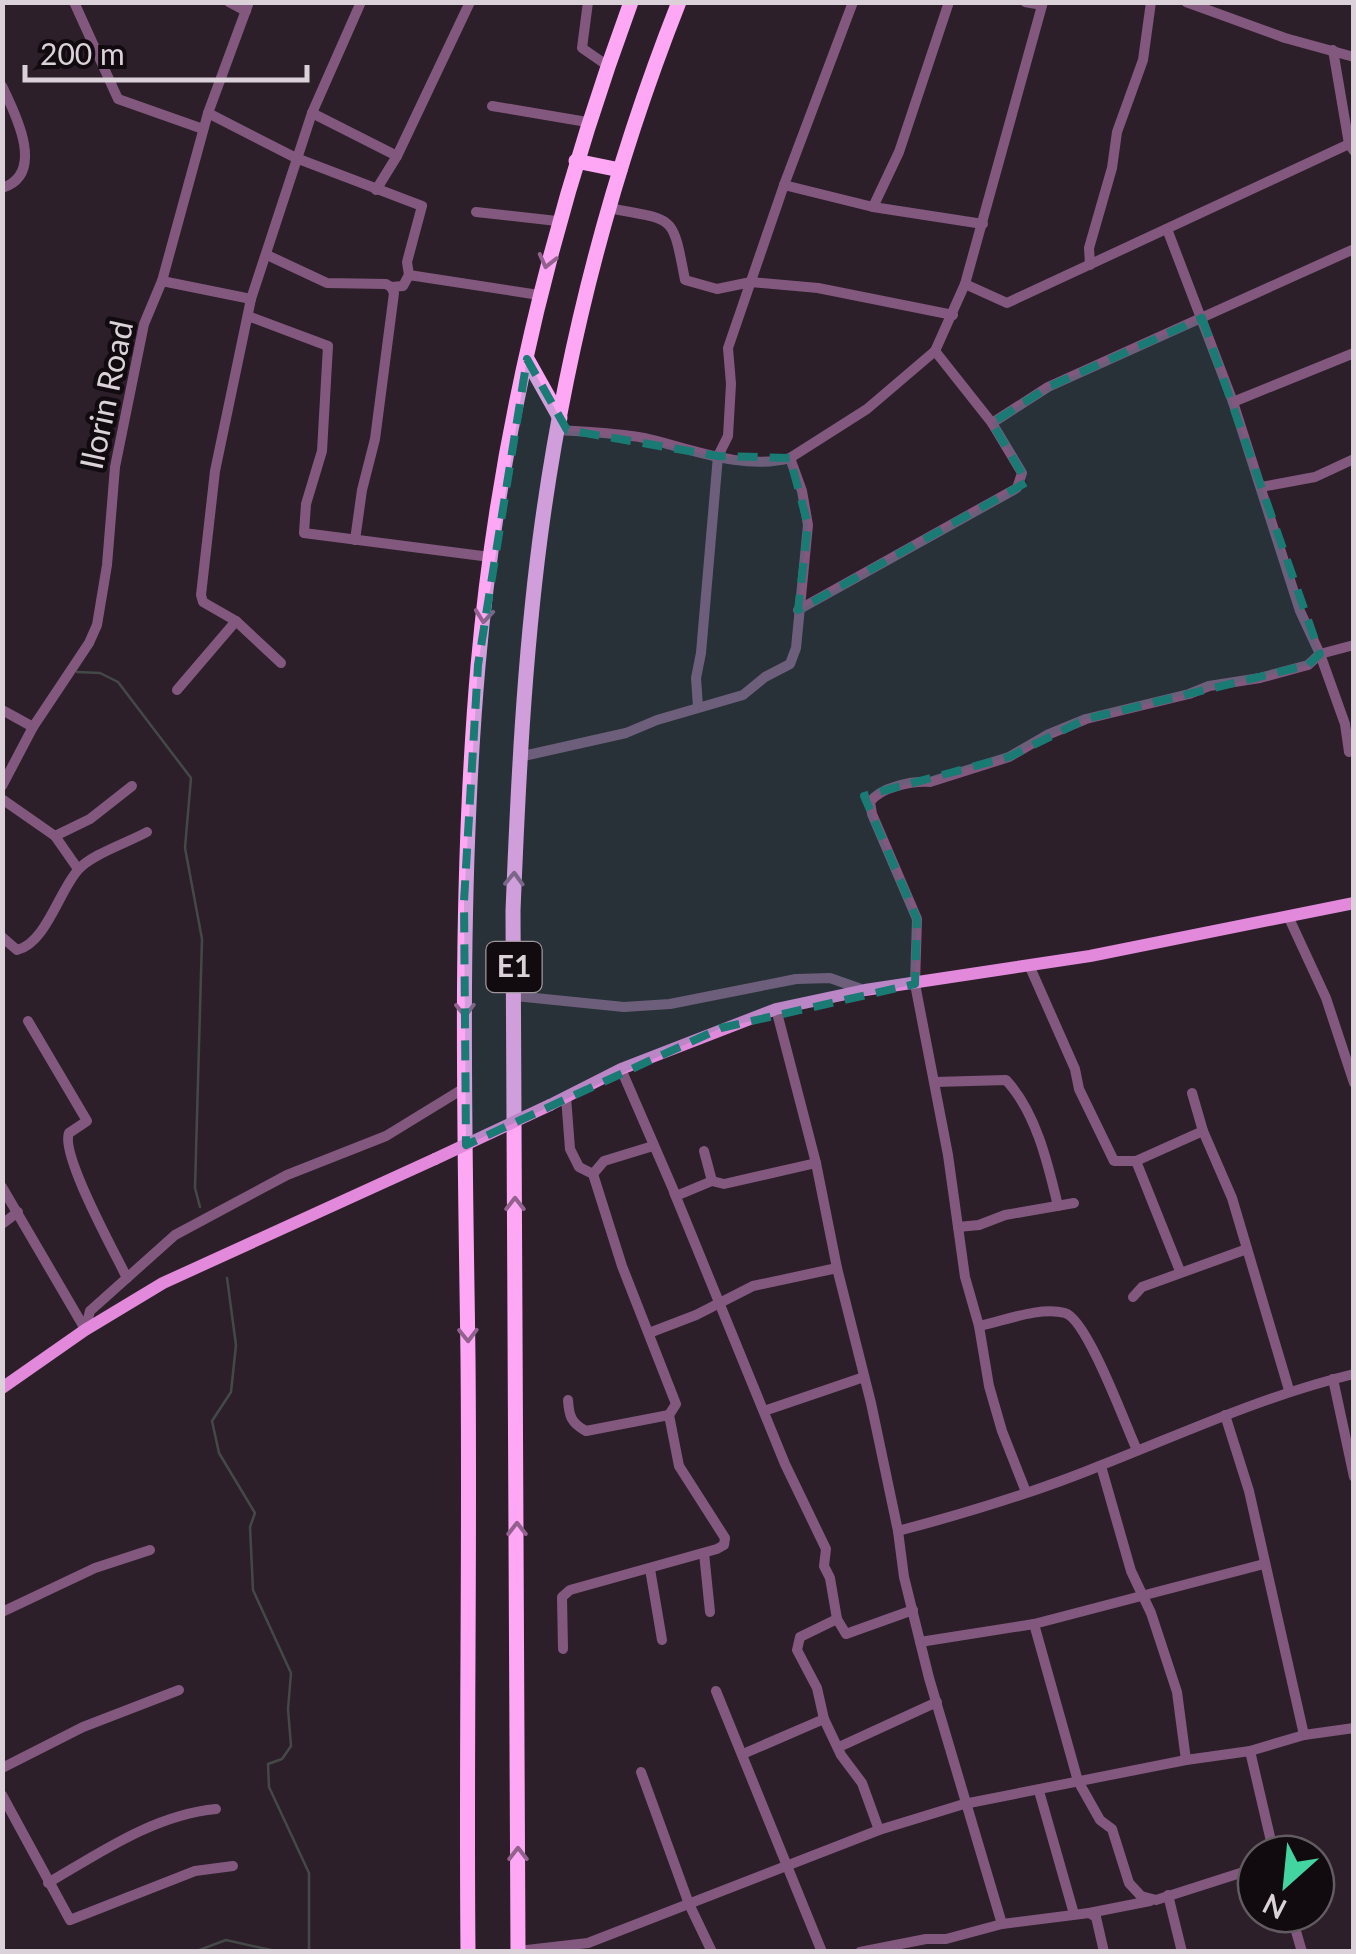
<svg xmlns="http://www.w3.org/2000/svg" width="1356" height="1954" viewBox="0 0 1356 1954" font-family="Lato,sans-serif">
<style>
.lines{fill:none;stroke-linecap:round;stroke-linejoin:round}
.stream{stroke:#444947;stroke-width:2.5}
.minor{stroke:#83587f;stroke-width:10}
.major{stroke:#e389db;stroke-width:12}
.highway{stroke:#fea7f5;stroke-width:15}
.major-bridge{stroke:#e389db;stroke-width:12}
.oneway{stroke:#93618e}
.marked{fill:#197b73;fill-opacity:0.2;stroke:#197b73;stroke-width:8;stroke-dasharray:20 12;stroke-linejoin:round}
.labels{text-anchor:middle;stroke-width:9;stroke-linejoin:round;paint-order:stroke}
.shield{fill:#110b10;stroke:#9e969d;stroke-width:2.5}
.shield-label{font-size:30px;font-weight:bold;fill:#dbd2d9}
.street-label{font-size:32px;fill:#dbd2d9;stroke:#110b10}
</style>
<rect width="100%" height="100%" fill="#2c1f2a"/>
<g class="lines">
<g class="stream">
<path d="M77 672 100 673 118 682 191 778 185 848 202 939 195 1188 200 1207"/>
<path d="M227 1278 236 1345 231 1392 212 1421 219 1453 255 1513 250 1527 253 1590 291 1673 288 1709 291 1746 282 1759 268 1764 269 1787 309 1873V1952"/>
<path d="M194 1952 226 1940 280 1952"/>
</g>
<g class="minor">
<path d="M74 2 118 99 203 129"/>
<path d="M229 2 246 11"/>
<path d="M588 2 582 48 608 66"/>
<path d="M1025 2 1042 5"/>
<path d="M1186 2 1285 38 1354 57"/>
<path d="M1333 50 1349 144 1354 151"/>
<path d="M2 86C16 115 46 174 2 188"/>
<path d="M492 106 587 122"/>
<path d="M208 113 296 158 422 206 407 262 409 275"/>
<path d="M312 113 397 156"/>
<path d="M784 185 873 207 983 224"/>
<path d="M376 190 397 156 470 2"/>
<path d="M873 207 899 152 949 2"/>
<path d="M609 208C675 221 672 212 685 280L717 289 751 282 818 288 953 315"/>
<path d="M476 212 557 221"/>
<path d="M1167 229 1233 402 1300 611 1320 654 1345 724 1349 752"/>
<path d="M267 255 327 283 386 284 391 287 403 286 409 275 539 295"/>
<path d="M1090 265 1089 248 1112 168 1117 132 1143 60 1151 2"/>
<path d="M162 281 251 299"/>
<path d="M965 284 1007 303 1349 144"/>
<path d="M248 316 328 346 322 451 306 504 304 533 490 557"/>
<path d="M1233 402 1354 353"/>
<path d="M992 423 1048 387 1354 249"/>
<path d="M558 430C587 432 616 433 644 438 689 448 743 471 790 458L867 409 935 351 965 284 1043 2"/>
<path d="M1261 487 1315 477 1354 459"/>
<path d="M355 540 362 490 375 439 394 293 391 287"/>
<path d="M798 610 1017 488 1022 473 992 423 935 351"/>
<path d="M281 663 236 621 203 602 201 595 215 471 251 299 312 113 361 2"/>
<path d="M177 690 236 621"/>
<path d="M698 707 696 678 701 653 718 456 728 436 731 384 728 348 784 185 853 2"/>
<path d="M2 710 33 727"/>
<path d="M519 757 626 733 657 720 743 695 765 677 790 664 796 648 808 525 802 491 790 458"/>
<path d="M2 786 33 727 89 643 97 625 107 565 115 467 144 324 162 281 208 113 249 2"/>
<path d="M2 799 55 836 78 869"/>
<path d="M55 836 90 819 132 786"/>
<path d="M1288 916 1326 998 1354 1083"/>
<path d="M2 937 17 950C46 943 59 891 78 870 90 855 129 842 147 832"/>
<path d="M1029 965 1075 1069 1079 1089 1114 1161H1136L1203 1131"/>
<path d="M515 996 624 1007 670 1004 796 979 830 978 864 990"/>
<path d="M776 1009 816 1163 837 1268 871 1403 898 1531 904 1577 929 1678 1002 1924"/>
<path d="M28 1021 87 1121 69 1133C60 1154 115 1253 127 1278"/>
<path d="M621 1069 676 1196 712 1181 724 1184 816 1163"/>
<path d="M935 1082 1006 1080C1036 1112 1048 1164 1058 1206"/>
<path d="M1192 1093 1203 1131 1232 1198 1289 1390"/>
<path d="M704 1151 712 1181"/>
<path d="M1136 1161 1180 1271"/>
<path d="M593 1174 604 1161 653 1146"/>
<path d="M2 1187 85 1329"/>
<path d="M674 1192 785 1464 826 1549 824 1566 830 1578 837 1619"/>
<path d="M2 1224 18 1212"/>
<path d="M958 1227 979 1225 1005 1215 1074 1203"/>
<path d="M1133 1297 1142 1287 1247 1249"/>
<path d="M979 1326C1004 1321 1040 1306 1065 1313 1087 1319 1125 1424 1137 1450"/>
<path d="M85 1330 90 1311 175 1235 287 1175 386 1136 466 1087"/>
<path d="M649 1333 696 1315 753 1286 837 1268"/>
<path d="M1333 1379 1354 1477"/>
<path d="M568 1400C569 1416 571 1423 586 1431L669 1415"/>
<path d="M764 1411 864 1377"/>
<path d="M1225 1415 1249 1491 1304 1735"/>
<path d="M1101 1466 1131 1571 1151 1613 1177 1692 1186 1760"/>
<path d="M1026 1492 1002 1431 989 1386 979 1326 965 1277 948 1155 915 984 917 919 872 814 870 802C881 787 911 781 930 782L1009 757 1047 735 1086 719 1189 694 1209 686 1260 678 1308 665 1320 654 1354 645"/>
<path d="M898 1531C967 1513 1036 1492 1102 1465 1186 1432 1266 1395 1354 1374"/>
<path d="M704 1553 710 1612"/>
<path d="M650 1569 662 1640"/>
<path d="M2 1612 95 1568 150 1550"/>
<path d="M1034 1624 1078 1781 1100 1820 1112 1829 1129 1883 1141 1896 1156 1900 1256 1868"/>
<path d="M920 1642 1034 1624 1264 1564"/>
<path d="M563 1649 562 1597 570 1590 717 1549 724 1545 725 1538 679 1466 669 1415 676 1404 622 1266 593 1174 579 1167 570 1149 566 1097"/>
<path d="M716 1691 822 1952"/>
<path d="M839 1747 937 1702"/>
<path d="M1250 1751 1274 1854"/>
<path d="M743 1754 824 1719"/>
<path d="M2 1768 83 1727 179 1690"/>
<path d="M641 1772 689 1904 712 1952"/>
<path d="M1039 1791 1074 1914"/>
<path d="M2 1795 70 1920 195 1871 233 1866"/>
<path d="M879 1830 862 1783 841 1755 824 1719 817 1688 797 1650 800 1637 837 1619 846 1634 913 1610"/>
<path d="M48 1883C101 1852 154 1815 216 1809"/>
<path d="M1168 1895 1182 1952"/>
<path d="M1089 1913 1150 1901"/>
<path d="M1291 1914 1302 1952"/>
<path d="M518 1951 588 1943 879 1830 964 1804 1186 1760 1250 1751 1304 1735 1354 1728"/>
<path d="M860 1952 926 1939H946L1002 1924 1089 1913 1096 1917 1104 1952"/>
</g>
<g class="major">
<path d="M550 1105 621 1069 776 1009 865 990 1090 956 1354 903"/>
<path d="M2 1388 85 1330 163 1283 435 1159"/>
</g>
<g class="highway">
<path d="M576 161 620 170"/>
<path d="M527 359 560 418"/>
<path d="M468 1952C466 1754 470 1556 468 1358 465 1127 458 896 478 666 498 438 552 217 631 2"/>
<path d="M518 1952 513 911C518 786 524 662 540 539 564 356 611 174 679 2"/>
</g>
<path class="major-bridge" d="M435 1159 550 1105"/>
</g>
<defs><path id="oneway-chevron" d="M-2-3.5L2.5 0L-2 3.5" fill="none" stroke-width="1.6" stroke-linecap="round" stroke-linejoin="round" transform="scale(2.5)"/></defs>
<g class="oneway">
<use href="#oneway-chevron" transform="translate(547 261) rotate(104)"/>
<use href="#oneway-chevron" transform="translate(484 616) rotate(96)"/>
<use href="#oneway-chevron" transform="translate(514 879) rotate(-88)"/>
<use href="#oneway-chevron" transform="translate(465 1010) rotate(89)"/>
<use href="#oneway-chevron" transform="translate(515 1204) rotate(-90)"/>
<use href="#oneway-chevron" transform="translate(468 1335) rotate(89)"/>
<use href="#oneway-chevron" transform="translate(517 1529) rotate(-90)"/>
<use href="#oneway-chevron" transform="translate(518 1854) rotate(-90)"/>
</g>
<path class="marked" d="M1202 318 1320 654 1308 665 1086 719 1009 757 864 796 917 919 915 984 721 1028 466 1145 464 901 478 665 527 359 567 430 718 456 790 458 808 525 798 610 1027 482 992 423 1048 387Z"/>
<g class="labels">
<rect class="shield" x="486.5" y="942" width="55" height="50" rx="8"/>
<g class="shield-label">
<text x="514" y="977">E1</text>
</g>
<g class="street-label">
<text transform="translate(107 395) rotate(-78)" y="11">Ilorin Road</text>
</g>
</g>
<rect width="1356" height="1954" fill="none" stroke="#dbd2d9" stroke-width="10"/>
<g transform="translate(1286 1884) rotate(207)"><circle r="48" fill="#110b10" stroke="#625b60" stroke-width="2.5"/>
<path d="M0-8L18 38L0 25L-18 38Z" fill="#42d4a1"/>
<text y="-15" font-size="28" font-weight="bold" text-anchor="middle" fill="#dbd2d9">N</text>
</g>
<path d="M25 65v15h282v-15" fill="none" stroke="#dbd2d9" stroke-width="5"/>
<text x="40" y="65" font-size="30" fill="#dbd2d9" stroke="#110b10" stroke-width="8" paint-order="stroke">200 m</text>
</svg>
